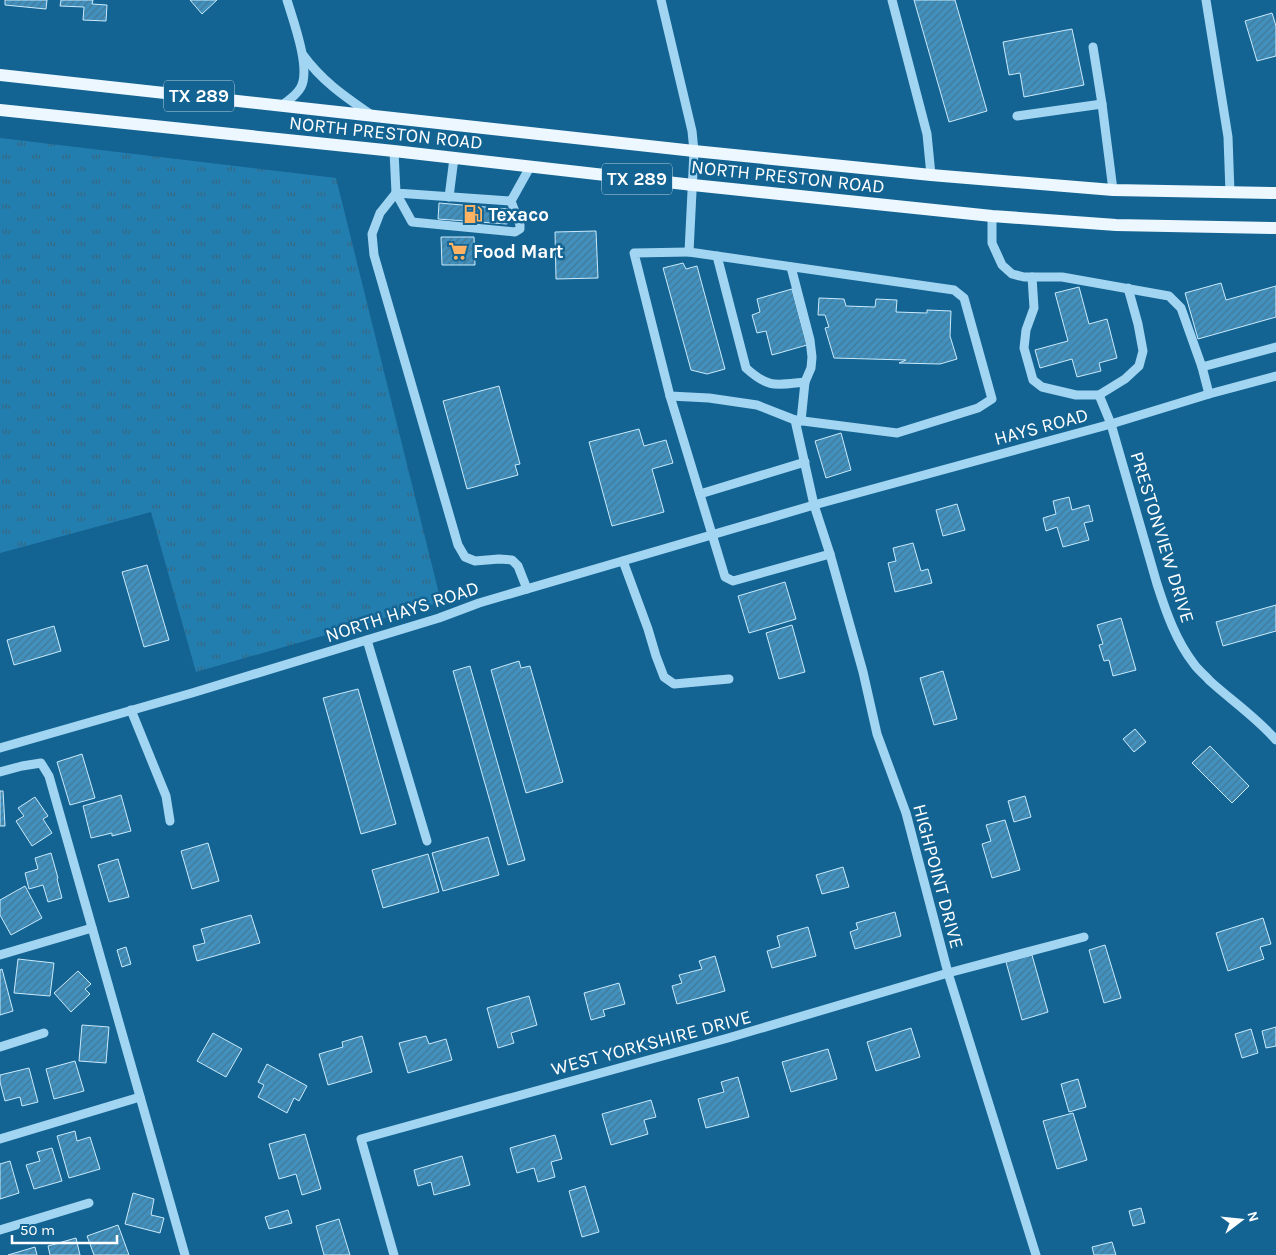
<svg xmlns="http://www.w3.org/2000/svg" width="1276" height="1255" viewBox="0 0 1276 1255" font-family="Karla,sans-serif">
<style>
.grass{fill:url(#grass-tufts)}
.building{fill:url(#building-hatch);stroke:#c9eafc}
.lines{fill:none;stroke-linecap:round;stroke-linejoin:round}
.minor{stroke:#a2d5f2;stroke-width:9}
.major{stroke:#ecf7ff;stroke-width:12}
.labels{text-anchor:middle;stroke-width:5;stroke-linejoin:round;paint-order:stroke}
.shield{fill:#146493;stroke:#b8d0df;stroke-width:1}
.shield-label{font-size:18px;font-weight:bold;fill:#fff}
.street-label{font-size:19px;fill:#fff;stroke:#146493}
.poi-label{font-size:19px;font-weight:bold;fill:#fff;stroke:#146493;text-anchor:start}
</style>
<defs>
<pattern id="grass-tufts" width="24" height="20" patternUnits="userSpaceOnUse" patternTransform="scale(1.25)"><rect width="24" height="20" fill="#237eb0"/><path d="M3 7l-1-3M5 7V3M7 7l1-3M15 17l-1-3M17 17v-4M19 17l1-3" fill="none" stroke="#356883"/></pattern>
<pattern id="building-hatch" width="6" height="6" patternUnits="userSpaceOnUse" patternTransform="scale(1.25)"><rect width="6" height="6" fill="#4190bd"/><path d="M-1 1l2-2M0 6l6-6M5 7l2-2" fill="none" stroke="#457895"/></pattern>
</defs>
<rect width="100%" height="100%" fill="#146493"/>
<path class="grass" d="M0 138 336 178 441 602 196 672 151 512 0 553Z"/>
<g class="building">
<path d="M5 0H47L46 9 5 5Z"/>
<path d="M61 0H93L92 4 107 5 106 21 83 20 84 7 60 6Z"/>
<path d="M190 0H217L202 14Z"/>
<path d="M914 0H955L987 111 949 122Z"/>
<path d="M1272 13 1276 26V56L1257 61 1245 21Z"/>
<path d="M1072 29 1084 85 1024 97 1020 73 1009 75 1003 42Z"/>
<path d="M439 203 508 209 507 224 438 219Z"/>
<path d="M596 231 598 278 556 279 555 232Z"/>
<path d="M441 237H474L475 265H442Z"/>
<path d="M683 263 686 269 697 266 725 369 707 374 691 370 663 268Z"/>
<path d="M1221 283 1226 300 1276 286V317L1198 339 1185 293Z"/>
<path d="M1079 287 1089 324 1107 319 1117 358 1099 363 1101 371 1077 377 1072 359 1040 368 1035 350 1068 341 1055 293Z"/>
<path d="M792 289 807 345 772 355 766 331 757 333 752 315 760 312 757 299Z"/>
<path d="M819 298 844 299 846 306 875 307 876 299 897 300 896 312 927 313V310L951 311 950 336 957 359 940 364 899 363 906 360 834 358 825 328 829 327 825 315H818Z"/>
<path d="M499 386 520 464 515 465 518 475 467 489 443 401Z"/>
<path d="M639 429 644 446 666 440 673 463 652 469 664 512 612 526 589 442Z"/>
<path d="M841 433 851 470 826 478 815 441Z"/>
<path d="M1069 497 1072 510 1089 505 1093 521 1084 523 1089 540 1063 547 1057 527 1046 531 1043 518 1056 514 1053 501Z"/>
<path d="M957 504 965 530 943 536 936 510Z"/>
<path d="M913 543 921 571 928 569 932 583 895 592 888 563 896 561 893 548Z"/>
<path d="M147 565 169 640 144 647 122 572Z"/>
<path d="M785 582 796 619 749 633 738 596Z"/>
<path d="M1276 605V631L1223 646 1216 622Z"/>
<path d="M1121 618 1136 670 1113 676 1109 660 1104 661 1099 645 1103 644 1097 625Z"/>
<path d="M792 625 805 672 779 679 766 633Z"/>
<path d="M54 626 61 651 14 665 7 640Z"/>
<path d="M519 661 521 668 530 666 563 782 526 793 491 670Z"/>
<path d="M470 666 525 860 508 865 453 671Z"/>
<path d="M943 671 957 719 934 725 920 678Z"/>
<path d="M358 689 396 824 361 834 323 698Z"/>
<path d="M1135 729 1146 742 1134 752 1123 739Z"/>
<path d="M1210 746 1249 786 1232 803 1192 763Z"/>
<path d="M82 754 95 798 70 805 57 762Z"/>
<path d="M0 791H3L5 826H0Z"/>
<path d="M121 795 131 831 112 836V833L91 838 83 806Z"/>
<path d="M1025 796 1031 817 1014 822 1008 801Z"/>
<path d="M35 797 48 816 43 819 52 833 32 846 16 821 24 816 18 808Z"/>
<path d="M1005 820 1020 870 992 878 982 844 991 841 986 825Z"/>
<path d="M488 837 499 875 443 891 432 853Z"/>
<path d="M208 843 219 881 192 889 181 851Z"/>
<path d="M51 853 58 878 57 879 62 898 48 902 43 885 29 889 25 873 38 869 35 858Z"/>
<path d="M428 854 439 892 383 908 372 870Z"/>
<path d="M118 859 129 897 109 902 98 865Z"/>
<path d="M843 867 849 887 822 894 816 875Z"/>
<path d="M25 886 42 918 11 935 0 915V900Z"/>
<path d="M895 912 901 936 855 949 850 932 858 929 856 923Z"/>
<path d="M251 915 260 943 197 961 193 946 205 943 201 929Z"/>
<path d="M1263 918 1271 944 1260 947 1264 959 1228 971 1216 933Z"/>
<path d="M808 927 816 956 772 968 767 951 780 947 777 936Z"/>
<path d="M1105 945 1121 998 1104 1003 1089 950Z"/>
<path d="M126 947 131 964 122 967 117 950Z"/>
<path d="M1032 955 1048 1012 1022 1020 1006 962Z"/>
<path d="M715 956 725 991 677 1004 672 986 682 983 679 975 702 969 699 961Z"/>
<path d="M18 959 54 963 50 996 14 993Z"/>
<path d="M2 969 13 1011 0 1015V970Z"/>
<path d="M78 971 91 984 85 989 90 994 71 1012 54 993Z"/>
<path d="M619 983 625 1004 603 1010 605 1016 591 1020 584 993Z"/>
<path d="M529 996 537 1025 511 1033 514 1043 498 1048 487 1008Z"/>
<path d="M82 1025 109 1027 106 1063 79 1061Z"/>
<path d="M1276 1027V1046L1266 1048 1262 1031Z"/>
<path d="M911 1028 920 1057 876 1071 867 1042Z"/>
<path d="M1251 1029 1258 1053 1242 1058 1235 1034Z"/>
<path d="M213 1033 242 1049 226 1077 197 1061Z"/>
<path d="M362 1036 372 1072 328 1085 319 1054 343 1047 342 1042Z"/>
<path d="M426 1036 429 1044 446 1039 452 1060 408 1073 399 1043Z"/>
<path d="M828 1049 837 1079 791 1092 782 1062Z"/>
<path d="M75 1061 84 1091 54 1099 46 1069Z"/>
<path d="M267 1064 307 1086 299 1101 294 1098 287 1113 258 1097 264 1085 258 1082Z"/>
<path d="M29 1068 38 1102 22 1106 20 1097 5 1101 0 1082V1075Z"/>
<path d="M738 1077 749 1117 706 1128 698 1099 724 1092 721 1082Z"/>
<path d="M1078 1079 1086 1107 1069 1112 1061 1084Z"/>
<path d="M651 1100 656 1117 644 1120 648 1134 611 1145 602 1114Z"/>
<path d="M1073 1113 1087 1160 1057 1169 1043 1121Z"/>
<path d="M75 1131 77 1141 90 1137 100 1169 69 1178 57 1136Z"/>
<path d="M305 1134 321 1189 302 1195 296 1174 279 1179 269 1144Z"/>
<path d="M555 1135 562 1159 551 1162 555 1177 538 1182 534 1168 517 1173 510 1148Z"/>
<path d="M52 1148 62 1181 34 1189 26 1165 40 1161 37 1152Z"/>
<path d="M462 1156 470 1185 434 1195 431 1182 418 1186 414 1170Z"/>
<path d="M10 1161 19 1193 0 1199V1164Z"/>
<path d="M585 1186 599 1232 582 1237 569 1191Z"/>
<path d="M133 1193 154 1199 151 1215 164 1218 160 1233 125 1224Z"/>
<path d="M1141 1208 1145 1223 1133 1226 1129 1211Z"/>
<path d="M288 1210 292 1223 269 1229 265 1217Z"/>
<path d="M339 1219 350 1255H324L316 1226Z"/>
<path d="M118 1225 129 1255H94L87 1236Z"/>
<path d="M76 1238 80 1255H50L48 1246Z"/>
<path d="M1112 1242 1116 1255H1094L1092 1247Z"/>
<path d="M35 1247 37 1255H8Z"/>
</g>
<g class="lines">
<g class="minor">
<path d="M661 0 692 131 694 151 689 252 954 290 964 298 992 399 978 408 897 433 795 420 814 505 830 554 863 672 877 734 906 813 948 973 1036 1255"/>
<path d="M892 0 927 134 931 175"/>
<path d="M1206 0 1228 137 1230 193"/>
<path d="M1093 47 1102 104 1113 190"/>
<path d="M303 55C322 81 344 96 370 114"/>
<path d="M282 105C289 100 297 95 301 87 311 68 293 20 287 0"/>
<path d="M1017 116 1102 104"/>
<path d="M394 151 396 193 511 201 530 167"/>
<path d="M449 197 454 158"/>
<path d="M511 201 520 225V229L515 232 412 222 396 193 380 213 372 234 374 255 458 545 465 557 475 561 499 559 512 560 518 566 527 589"/>
<path d="M992 216V243L1002 265 1012 274 1024 277H1062L1169 296 1181 308 1202 367 1209 394"/>
<path d="M689 252 634 253 670 396 709 398 757 405 795 420"/>
<path d="M717 256 746 368C769 389 776 385 805 382L801 421"/>
<path d="M791 267 810 340 812 357 811 368 805 382"/>
<path d="M1032 277 1034 308 1026 330 1024 348 1033 380 1042 387 1076 395H1099L1125 379 1139 366 1143 351 1138 324 1128 288"/>
<path d="M1202 367 1276 347"/>
<path d="M1099 395 1111 424 1157 584C1166 612 1176 641 1194 664 1198 670 1205 675 1210 681 1232 701 1256 717 1276 740"/>
<path d="M670 396 725 577 733 581 830 554"/>
<path d="M700 494 805 462"/>
<path d="M623 561 648 629 656 656 664 677 674 684 729 679"/>
<path d="M367 640 427 841"/>
<path d="M131 710 166 796 170 821"/>
<path d="M0 748 192 693 439 618 479 603 814 505 1111 424 1209 394 1276 376"/>
<path d="M0 772 22 766 41 763 49 776 185 1255"/>
<path d="M0 955 92 928"/>
<path d="M0 1047 44 1033"/>
<path d="M0 1139 140 1097"/>
<path d="M0 1230 89 1203"/>
<path d="M394 1255 361 1139 728 1038 948 973 1084 937"/>
</g>
<g class="major">
<path d="M0 75 694 151 931 175 1113 190 1276 193"/>
<path d="M0 110 394 151 693 185 992 216 1116 225 1276 228"/>
</g>
</g>
<defs>
<g id="fuel-bare" transform="scale(1.5)"><path d="M-5.5-6h7V0h2V4h1.3V-2.5L3-4.5l.8-.8L6-3V5H2.5V1h-1V6h-7ZM-4.2-4.7v3.2H.2V-4.7Z" fill="#ffb362" stroke="#146493" stroke-width="2.5" paint-order="stroke"/></g>
<g id="supermarket-bare" transform="scale(1.5)"><path d="M-6-5.5h2.5l.6 2H6L4.5 2H-2.5L-4.4-4H-6ZM-1.5 3.2a1.3 1.3 0 1 0 .1 0ZM3 3.2a1.3 1.3 0 1 0 .1 0Z" fill="#ffb362" stroke="#146493" stroke-width="2.5" paint-order="stroke"/></g>
</defs>
<g fill-rule="evenodd">
<use href="#fuel-bare" x="473" y="214"/>
<use href="#supermarket-bare" x="458" y="251"/>
</g>
<g class="labels">
<g class="shield">
<rect x="164" y="80.5" width="70" height="31" rx="4"/>
<rect x="602" y="163.5" width="70" height="31" rx="4"/>
</g>
<g class="shield-label">
<text x="199" y="102">TX 289</text>
<text x="637" y="185">TX 289</text>
</g>
<g class="street-label">
<text transform="translate(386 132) rotate(6)" y="7">NORTH PRESTON ROAD</text>
<text transform="translate(788 176) rotate(6)" y="7">NORTH PRESTON ROAD</text>
<text transform="translate(1041 426) rotate(-15)" y="7">HAYS ROAD</text>
<text transform="translate(1163 537) rotate(73)" y="7">PRESTONVIEW DRIVE</text>
<text transform="translate(402 611) rotate(-18)" y="7">NORTH HAYS ROAD</text>
<text transform="translate(939 876) rotate(75)" y="7">HIGHPOINT DRIVE</text>
<text transform="translate(651 1042) rotate(-15)" y="7">WEST YORKSHIRE DRIVE</text>
</g>
<g class="poi-label">
<text x="488" y="221">Texaco</text>
<text x="473" y="258">Food Mart</text>
</g>
</g>
<g transform="translate(1241 1220) rotate(74)" stroke="#146493" stroke-width="4" paint-order="stroke">
<path d="M0-4L9 19L0 12L-9 19Z" fill="#ffffff"/>
<text y="-8" font-size="14" font-weight="bold" text-anchor="middle" fill="#ffffff">N</text>
</g>
<path d="M12 1235v8h105v-8" fill="none" stroke="#ffffff" stroke-width="2.5"/>
<text x="20" y="1235" font-size="15" fill="#ffffff" stroke="#146493" stroke-width="4" paint-order="stroke">50 m</text>
</svg>
